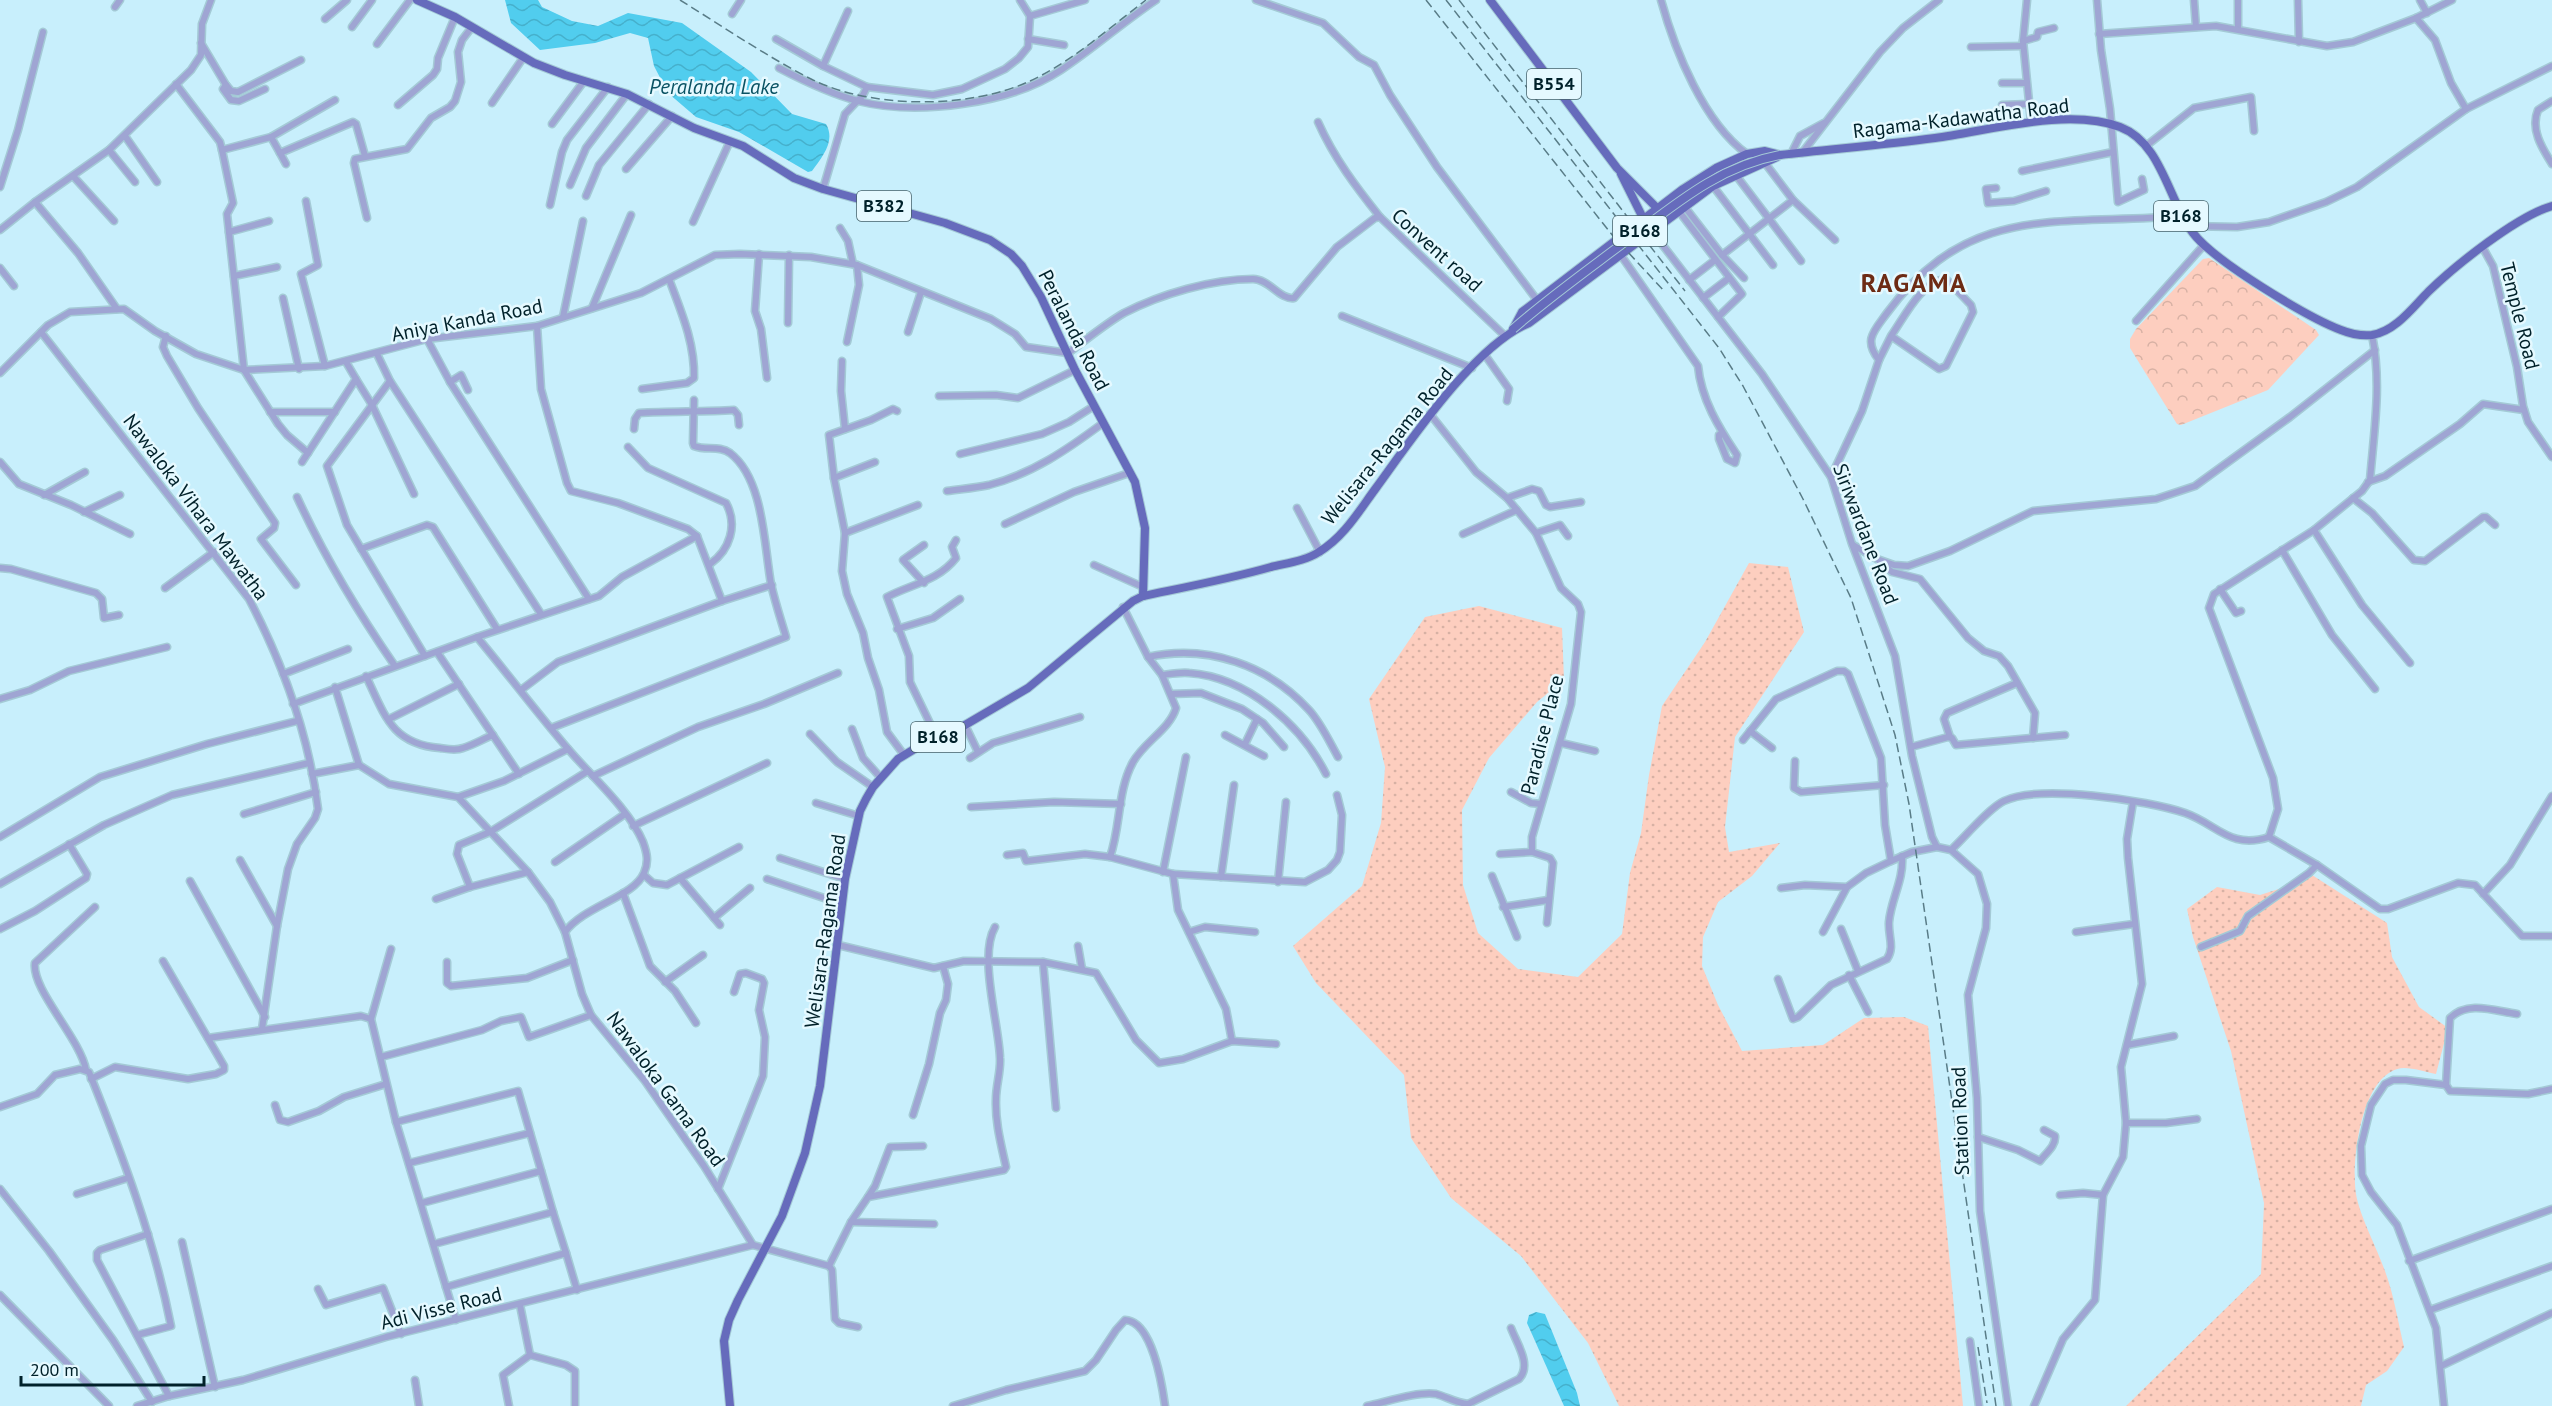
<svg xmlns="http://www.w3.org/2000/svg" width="2552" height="1406" viewBox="0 0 2552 1406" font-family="'PT Sans',sans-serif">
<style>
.grass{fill:url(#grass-dots)}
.forest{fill:url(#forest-crowns)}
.water{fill:url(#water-waves)}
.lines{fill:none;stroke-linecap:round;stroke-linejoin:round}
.minor-casing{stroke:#a4cad6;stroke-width:9}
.major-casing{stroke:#a4cad6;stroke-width:10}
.minor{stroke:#9fa5d3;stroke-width:6}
.major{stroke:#666bbc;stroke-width:8}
.rail{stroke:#597c87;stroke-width:1.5;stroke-dasharray:9 4.5;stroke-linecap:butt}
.major-bridge-casing{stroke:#a4cad6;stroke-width:10;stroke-linecap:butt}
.major-bridge{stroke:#666bbc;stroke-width:8}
.labels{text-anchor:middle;stroke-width:5;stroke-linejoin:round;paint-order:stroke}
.shield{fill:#e5f9ff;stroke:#45626a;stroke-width:1.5}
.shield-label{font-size:18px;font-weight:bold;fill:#00212a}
.street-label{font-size:20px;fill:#00212a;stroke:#e5f9ff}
.water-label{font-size:21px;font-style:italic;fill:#0a5364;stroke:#e5f9ff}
.district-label{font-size:26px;font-weight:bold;letter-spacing:1.5px;fill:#6d2b14;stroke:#e5f9ff}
</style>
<defs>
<pattern id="grass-dots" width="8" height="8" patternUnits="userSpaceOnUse" patternTransform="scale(1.5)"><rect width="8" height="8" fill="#fdcebf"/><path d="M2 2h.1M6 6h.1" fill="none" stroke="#d7b1a4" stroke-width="1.8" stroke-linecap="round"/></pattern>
<pattern id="forest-crowns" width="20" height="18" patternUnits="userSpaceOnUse" patternTransform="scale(1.5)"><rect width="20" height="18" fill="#fdcebf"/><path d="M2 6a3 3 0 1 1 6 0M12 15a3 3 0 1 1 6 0" fill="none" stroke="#d7b1a4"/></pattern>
<pattern id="water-waves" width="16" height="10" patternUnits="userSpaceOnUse" patternTransform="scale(1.5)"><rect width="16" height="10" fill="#51cdee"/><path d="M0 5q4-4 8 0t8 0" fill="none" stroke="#45b0cc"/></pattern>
</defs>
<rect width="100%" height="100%" fill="#c8effc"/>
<g class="grass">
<path d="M1749 563 1788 567 1804 632 1735 737 1725 827 1729 852 1780 843 1752 876 1718 902 1703 937 1702 966 1718 1005 1742 1051 1823 1045 1864 1018 1904 1017 1928 1026 1963 1406H1619L1588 1343 1521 1256 1451 1198 1411 1138 1404 1075 1316 983 1293 946 1362 886 1381 823 1385 767 1369 699 1425 617 1479 606 1562 628 1564 680 1537 702 1489 758 1462 810 1463 885 1478 933 1518 969 1578 977 1622 934 1630 873 1641 833 1649 775 1662 706 1705 642Z"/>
<path d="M2312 875 2387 923 2392 957 2419 1007 2448 1028 2436 1074C2426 1072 2414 1068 2404 1068 2361 1070 2351 1162 2356 1194 2359 1214 2378 1251 2385 1271 2394 1295 2398 1322 2404 1347L2387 1371 2366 1385 2361 1406H2126L2261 1274 2264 1203 2231 1051 2193 937 2187 909 2217 887 2260 895 2303 881Z"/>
</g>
<path class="forest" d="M2209 258 2316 330 2319 335 2268 390 2181 425 2177 424 2130 348V339L2136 329 2203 259Z"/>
<g class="water">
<path d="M505 0H538L542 7 572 21 598 26 628 13 682 23 751 72 792 114 826 124C836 141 822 157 812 171L808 172 739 132 696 117 668 93 654 66 648 38 630 33 595 43 540 50 511 23Z"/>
<path d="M1536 1312 1545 1314 1577 1393 1580 1406H1564L1527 1323 1529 1315Z"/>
</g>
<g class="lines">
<g class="minor-casing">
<g id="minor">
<path d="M1256 0 1323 23 1359 57 1374 65 1390 95 1437 167 1537 300"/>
<path d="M1661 0C1675 51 1704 123 1747 154"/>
<path d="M2027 0 2023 41 2031 122"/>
<path d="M2097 0 2101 50 2110 109 2118 202 2144 190 2142 179"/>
<path d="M2194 0 2196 27"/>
<path d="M2298 0 2299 42"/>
<path d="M2420 0 2427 13"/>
<path d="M115 7 120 0"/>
<path d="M732 14 741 0"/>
<path d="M1030 16 1085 0"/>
<path d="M2416 18 2435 40 2451 83 2466 109"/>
<path d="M325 19 347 0"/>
<path d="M352 27 372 0"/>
<path d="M2238 29V0"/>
<path d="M2099 34 2216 26 2327 46 2353 42 2416 18 2452 0"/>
<path d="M776 39 823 66 867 87"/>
<path d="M1028 39 1064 45"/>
<path d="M2023 41 2037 37 2038 32 2054 28"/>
<path d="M201 43 226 85 231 91 238 92 301 60"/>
<path d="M377 44 410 0"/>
<path d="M1971 47 2023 46"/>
<path d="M823 66 848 11"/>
<path d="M779 68C804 81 831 94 858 101 918 116 1010 104 1061 70 1094 48 1123 22 1156 0"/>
<path d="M2002 83H2026"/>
<path d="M176 84 220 142 222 150 233 203 227 214 244 370 278 424 287 435 308 453"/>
<path d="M226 85 223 89 231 100 239 101 265 89"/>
<path d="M2552 101 2538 110C2530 129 2542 148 2552 164"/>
<path d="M492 103 523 58"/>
<path d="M398 105 433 75 437 69 438 58 455 17"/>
<path d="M2002 105 2029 104"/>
<path d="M1318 122C1334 158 1356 187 1380 217"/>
<path d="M552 124 584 81"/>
<path d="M125 136 157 182"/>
<path d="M271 137 280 153 353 122 356 124 365 156"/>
<path d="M2146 146 2194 108 2251 97 2254 131"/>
<path d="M109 150 135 182"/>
<path d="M222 150 271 137 335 100"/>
<path d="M280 153 286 164"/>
<path d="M1802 153 1880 52 1903 28 1939 0"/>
<path d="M1791 154 1800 136 1824 123"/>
<path d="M1765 163 1793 200 1835 240"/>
<path d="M626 169 672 116"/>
<path d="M2022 171 2113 152"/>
<path d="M1735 174 1801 261"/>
<path d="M73 176 114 221"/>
<path d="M570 185 586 148 627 94"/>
<path d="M1713 186 1773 265"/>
<path d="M0 187 18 130 43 32"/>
<path d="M1996 188 1986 189 1988 203 2014 201 2046 191"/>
<path d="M823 189 845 114 863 95 867 87 933 95 962 89 1005 69 1019 58 1028 47 1030 16 1020 0"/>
<path d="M586 196 599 165 649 104"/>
<path d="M306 201 318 265 301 274 325 366"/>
<path d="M35 202 78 253 117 309"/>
<path d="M550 205 562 152 567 140 608 87"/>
<path d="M1684 206 1722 255 1744 278"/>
<path d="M1678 210 1742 294 1718 317"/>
<path d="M367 218 354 163 355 159 407 149 431 118 450 107 455 101 461 82 458 52 462 40 472 27"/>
<path d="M693 222 730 141"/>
<path d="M2188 226 2237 227 2269 222 2326 202 2357 187 2466 109 2552 66"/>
<path d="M840 228 848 241 853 264"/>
<path d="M0 230 35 202 109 150 191 70 201 55 202 24 211 0"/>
<path d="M1651 230 1762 374 1831 477 1852 544 1895 656 1912 756 1932 837 1937 847 1951 850 1978 874 1987 904 1986 928 1968 995 1977 1098 1980 1211 2008 1406"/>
<path d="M229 232 269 221"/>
<path d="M2483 248 2493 266 2517 367 2523 406 2528 422 2552 457"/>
<path d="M759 254 755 311 761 329 767 378"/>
<path d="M1620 254 1698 366C1701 399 1719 428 1737 455L1735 463 1727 459 1719 439V435L1722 433"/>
<path d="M1722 255 1793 200"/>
<path d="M0 268 14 286"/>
<path d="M234 276 277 267"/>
<path d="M1689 280 1715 260"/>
<path d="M283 298 299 369"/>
<path d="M1703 298 1729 278"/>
<path d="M592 308 631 215"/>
<path d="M1342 316 1472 368"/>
<path d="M563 317 583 221"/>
<path d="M2136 321 2204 245"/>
<path d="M788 323 789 255"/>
<path d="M537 326 541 389 567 483 571 491 618 503 688 529 697 536 722 601"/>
<path d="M41 332 249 599C283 664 309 736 318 809L315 818 297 844 288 869 277 926 262 1029"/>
<path d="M908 332 921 292"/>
<path d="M2372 335C2382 383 2374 431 2370 480L2362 491 2314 530 2214 594 2209 608 2273 778 2278 809 2269 837 2317 865 2380 909H2388L2458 883 2475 885 2522 936H2552"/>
<path d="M166 336 163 347 167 356 198 408 275 523 274 528 261 539 296 585"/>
<path d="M427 339 450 382 589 599"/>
<path d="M847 342 859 285 857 265"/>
<path d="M377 354 390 381 541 614"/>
<path d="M1485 355 1509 389 1507 401"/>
<path d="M1879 360C1863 340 1874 331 1887 313 1970 201 2060 226 2181 216"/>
<path d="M842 361 841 391 845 429"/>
<path d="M0 373 48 325 70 312 124 309 155 331 196 354 244 370 325 366 427 339 537 326 641 293 715 255 740 254 811 257 857 265 991 319 1015 334 1026 347 1068 353C1086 340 1105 324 1124 313 1161 294 1212 279 1253 279 1269 279 1280 300 1294 298L1337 247 1375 218 1380 217 1505 336"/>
<path d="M356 379 372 405 414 494"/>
<path d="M390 381 327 466 347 525 425 656"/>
<path d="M450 382 461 375 468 390"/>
<path d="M642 389 687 383 694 378C695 343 681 311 669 279"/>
<path d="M939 396 996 395 1018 398 1075 370"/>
<path d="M897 411 893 409 871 420 829 435 834 478 845 533 842 571 847 594 863 633 868 658 879 690 887 732 904 755"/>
<path d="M270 412H335"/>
<path d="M1430 414 1476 472 1507 498 1536 533 1561 588 1578 604 1581 612 1571 704 1532 837V852L1550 858 1553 863 1547 923"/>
<path d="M634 429 635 419 639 413C670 411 702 412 734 410L738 415 739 425"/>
<path d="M628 447 648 468 726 503C738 525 730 550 710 564"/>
<path d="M960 454 1042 434 1069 422 1094 406"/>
<path d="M0 462 19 484 71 505 130 534"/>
<path d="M302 462 356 379 346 362"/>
<path d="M1831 477 1862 411 1879 360 1891 336 1939 369 1946 366 1973 312 1971 305 1946 279C1921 281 1904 318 1891 336"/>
<path d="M834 478 875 462"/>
<path d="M2368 482 2385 476 2460 424 2483 404 2524 410"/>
<path d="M947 491C961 489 975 488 989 485 1032 474 1068 449 1103 423"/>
<path d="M44 495 85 472"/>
<path d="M297 497C325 558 357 611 395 666"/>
<path d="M1507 498 1532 489 1539 491 1546 505 1550 507 1581 502"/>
<path d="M2353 498 2372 513 2414 560 2425 561 2483 517H2486L2495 525"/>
<path d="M1297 508 1320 552"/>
<path d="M84 512 120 495"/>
<path d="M1005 524 1074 492 1129 473"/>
<path d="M2314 530 2362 605 2410 663"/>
<path d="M845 533 918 505"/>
<path d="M1536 533 1560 525 1568 536"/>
<path d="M1463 534 1517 510"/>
<path d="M1853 545 1877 559 1894 565 1908 566 1950 551 2033 511 2156 499 2195 486 2290 417 2375 350"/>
<path d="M361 549 427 525 433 527 497 629"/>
<path d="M2282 550 2332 635 2375 689"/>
<path d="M1880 562 1892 572 1920 579 1968 638 1984 651 1999 656 2008 666 2035 713 2033 738"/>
<path d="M1094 565 1143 587"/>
<path d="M0 568 11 569 96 593 102 599 104 618 119 615"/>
<path d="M924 583 903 560 924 545"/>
<path d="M165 588 214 552"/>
<path d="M2220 589 2236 613 2241 611"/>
<path d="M897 629 933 618 960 599"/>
<path d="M477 637 599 596 622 577 697 536"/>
<path d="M437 652 519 774"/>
<path d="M1148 657C1208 644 1268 665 1309 710 1321 723 1329 741 1338 757"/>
<path d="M283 674 348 649"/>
<path d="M1162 675C1170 674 1181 672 1189 673 1247 677 1301 725 1326 774"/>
<path d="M366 676C385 716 392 744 440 748 447 749 456 751 463 748 473 745 483 739 493 735"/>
<path d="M335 687 359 765"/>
<path d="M521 690 558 662 722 601 772 585"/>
<path d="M1171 694 1201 693 1242 709 1263 723 1284 747"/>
<path d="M0 699 30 690 69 671 167 647"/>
<path d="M293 704 477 637C508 674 537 713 569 750 592 777 629 809 643 842 647 853 649 862 644 873 634 897 584 906 565 932"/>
<path d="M389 719 459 684"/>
<path d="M965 725 978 752"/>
<path d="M551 728 786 637C781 620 775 602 771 584 764 545 764 479 730 453 719 445 706 451 694 446L693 443 694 400"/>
<path d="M852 729 863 758 881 778"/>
<path d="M1750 731 1772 748"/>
<path d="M810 734 837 762 873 787"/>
<path d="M1225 735 1264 756"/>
<path d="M1950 737 1944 719 1947 713 2017 683"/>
<path d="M937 738 910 682 909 656 887 597C912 584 938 581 956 558L952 547 956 540"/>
<path d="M1743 740 1776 699 1837 671H1844L1848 674 1881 758 1885 825 1891 861"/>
<path d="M1561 743 1595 751"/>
<path d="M1245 744 1257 719"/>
<path d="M1911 747 1948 737 1952 738 1956 745 2065 735"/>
<path d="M970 758 993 743 1080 717"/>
<path d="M1795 761 1794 788 1801 792 1884 785"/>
<path d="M312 774 359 765 389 784 458 797 528 872 550 902 565 932 582 994 591 1015 645 1081 704 1166 753 1245 829 1266 832 1270 835 1319 839 1323 858 1327"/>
<path d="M593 776 698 727 764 704 838 673"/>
<path d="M1511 792 1531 803 1541 804"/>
<path d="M458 797 504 781 568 749"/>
<path d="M816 803 859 816"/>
<path d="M971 807 1054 802 1121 804"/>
<path d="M244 814 316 792"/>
<path d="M633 826 767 763"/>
<path d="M0 837 100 777 207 744 297 721"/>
<path d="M1951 850C1964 838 1989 808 2004 801 2039 784 2147 800 2185 813 2217 824 2230 850 2269 837"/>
<path d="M1500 854 1532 852"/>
<path d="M1007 855 1023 853 1026 861 1085 854 1110 857 1173 874 1305 882 1328 870 1337 860 1340 852 1342 815 1337 795"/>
<path d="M1110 857C1121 826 1117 791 1133 762 1144 742 1170 729 1176 708L1162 675 1148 657 1123 607"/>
<path d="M780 858 845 879"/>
<path d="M240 860 277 926"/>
<path d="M555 862 625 814"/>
<path d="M1163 872 1186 757"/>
<path d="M1173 874 1178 910 1226 1009 1232 1041"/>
<path d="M644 875 653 883 667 885 739 847"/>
<path d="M1492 876 1517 937"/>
<path d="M1221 877 1234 785"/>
<path d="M680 878 720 925"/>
<path d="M767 879 842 904"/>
<path d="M190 881 265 1017"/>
<path d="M1278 882 1286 802"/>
<path d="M0 884 104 825 172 795 309 763"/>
<path d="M470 887 457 854 459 845 490 832 588 771"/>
<path d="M1781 888 1805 885 1847 887 1866 873 1891 861 1912 852 1937 847"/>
<path d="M623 893 650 966 675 991 696 1023"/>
<path d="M2483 894 2510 865 2552 796"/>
<path d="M436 899 470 887 528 872"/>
<path d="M1503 907 1548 900"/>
<path d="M714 918 750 888"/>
<path d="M0 929 35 911 86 878 87 874 69 844"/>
<path d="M1841 929 1858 971"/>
<path d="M1189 932 1205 927 1255 932"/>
<path d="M1823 932 1847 887"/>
<path d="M2076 932 2134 924"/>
<path d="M838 945 934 968 964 961 1043 962 1096 973 1136 1040 1159 1063 1183 1059 1232 1041 1276 1044"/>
<path d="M1078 946 1082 969"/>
<path d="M2201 947 2240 931 2248 916 2309 873 2317 865"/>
<path d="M391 949 371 1019 396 1122 456 1320"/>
<path d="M447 962V983L451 986 527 978 573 960"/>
<path d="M1043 962 1056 1108"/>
<path d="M1849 975 1868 1012"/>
<path d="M1778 979 1793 1019 1798 1017 1831 985 1887 959C1895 947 1888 936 1889 922 1891 899 1904 880 1902 856"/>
<path d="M665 982 703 955"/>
<path d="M2517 1014C2495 1011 2468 1000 2450 1018L2446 1085 2450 1091 2528 1094 2552 1089"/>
<path d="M208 1038 361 1016 371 1019"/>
<path d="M2127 1045 2174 1036"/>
<path d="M381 1057 482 1030 501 1021 521 1017 529 1037 591 1015"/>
<path d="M86 1070C80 1038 31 989 35 963L95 907"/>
<path d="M91 1079 115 1067 188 1079 216 1074 224 1070V1066L163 961"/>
<path d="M275 1105 280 1120 288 1122 319 1111 344 1097 386 1084"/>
<path d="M0 1107 37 1094 55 1075 80 1069 89 1072C122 1154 154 1239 171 1326L137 1335"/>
<path d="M913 1115 929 1064 940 1013 946 1000 948 984 943 966"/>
<path d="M396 1122 518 1091 553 1212"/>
<path d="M2126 1123H2166L2197 1119"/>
<path d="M1978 1137 2018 1150 2040 1161C2046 1153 2056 1146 2055 1136L2044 1130"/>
<path d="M409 1163 530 1133"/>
<path d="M0 1189 49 1251 113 1340 152 1402"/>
<path d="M718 1189 763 1076 765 1037 759 1010 764 983 762 979 746 973 740 974 734 992"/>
<path d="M77 1194 128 1178"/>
<path d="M2060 1195 2083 1193 2103 1195"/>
<path d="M868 1197 875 1186 890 1147 923 1146"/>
<path d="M422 1203 541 1171"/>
<path d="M851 1222 934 1224"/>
<path d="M148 1234 100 1250 97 1253V1260L169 1396"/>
<path d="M182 1242 215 1387"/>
<path d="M434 1244 553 1212 566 1253"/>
<path d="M2409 1261 2552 1209"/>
<path d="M829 1266 851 1222 868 1197 1004 1170 1006 1167C1001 1144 995 1122 996 1099 996 1085 1001 1071 1000 1058 999 1024 978 956 995 927"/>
<path d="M446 1287 566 1253 577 1290"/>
<path d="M318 1289 326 1305 383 1288 401 1334"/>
<path d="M0 1295 109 1406"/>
<path d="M520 1305 530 1355"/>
<path d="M2430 1310 2552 1266"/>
<path d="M1970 1341 1979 1406"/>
<path d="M530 1355 566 1365 575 1371V1406"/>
<path d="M2441 1366 2552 1313"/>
<path d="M415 1380 419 1406"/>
<path d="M137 1406 169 1396 243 1380 386 1337 753 1245"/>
<path d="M509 1406 503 1375 530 1355"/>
<path d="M953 1406 1006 1390 1085 1371 1096 1360 1116 1330 1125 1320C1152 1321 1162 1384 1165 1406"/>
<path d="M1367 1406C1386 1402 1418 1391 1436 1394 1447 1397 1456 1403 1468 1404L1519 1379C1532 1365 1517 1344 1511 1328"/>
<path d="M2034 1406 2063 1339 2095 1300 2103 1195 2123 1157 2126 1123 2121 1067 2142 984 2128 858 2127 839 2133 802"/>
<path d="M2444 1406 2436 1328 2397 1225 2371 1192 2362 1175 2361 1146 2371 1105 2385 1084 2393 1080H2406L2446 1085"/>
</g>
</g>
<g class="major-casing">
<g id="major">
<path d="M417 0 455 17 534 63 565 75 627 94 694 128 743 146 794 178 823 189 945 223 990 240 1011 254 1022 266 1041 297 1075 370 1135 482 1145 528 1143 596"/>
<path d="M1490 0 1617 168 1660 211"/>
<path d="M1621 174 1645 222"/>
<path d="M1513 329 1522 312 1683 189 1716 168 1747 154 1765 151 1780 155C1832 149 1883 145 1935 138 1988 131 2068 107 2120 127 2162 143 2168 200 2193 233 2214 261 2307 317 2341 330 2351 334 2361 336 2372 335 2396 331 2413 307 2429 291 2456 265 2517 216 2552 206"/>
<path d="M730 1406 724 1341 729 1320 738 1300 782 1216 805 1153 820 1086 845 879 860 811 866 799 873 787 898 759 921 745 965 725 1028 688 1133 601 1143 596C1186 587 1229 579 1271 567 1287 563 1305 561 1319 552 1344 537 1359 511 1376 488 1411 440 1475 345 1529 323L1713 186 1777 157"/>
</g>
</g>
<use href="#minor" class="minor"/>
<use href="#major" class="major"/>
<g class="rail">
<path d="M680 0C722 26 769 58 813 80 874 109 969 109 1030 81 1073 61 1109 28 1146 0"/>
<path d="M1426 0 1613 236 1665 292"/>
<path d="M1446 0 1719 348 1743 386 1803 499 1851 598 1895 735 1909 804 1996 1406"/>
<path d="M1459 0 1685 291"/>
<path d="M1978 1347 1987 1403"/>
</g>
<g class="major-bridge-casing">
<path id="major-bridge" d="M1513 329C1546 300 1582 274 1618 247 1670 209 1715 167 1780 155"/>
</g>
<use href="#major-bridge" class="major-bridge"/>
</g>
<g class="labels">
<g class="shield">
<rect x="1527" y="69" width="54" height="30" rx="4.5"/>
<rect x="857" y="191" width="54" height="30" rx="4.5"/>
<rect x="2154" y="201" width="54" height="30" rx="4.5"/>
<rect x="1613" y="216" width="54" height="30" rx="4.5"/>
<rect x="911" y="722" width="54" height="30" rx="4.5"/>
</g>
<g class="shield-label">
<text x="1554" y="90">B554</text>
<text x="884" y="212">B382</text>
<text x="2181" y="222">B168</text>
<text x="1640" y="237">B168</text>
<text x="938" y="743">B168</text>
</g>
<g class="street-label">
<text transform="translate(1961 118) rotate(-7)" y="7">Ragama-Kadawatha Road</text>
<text transform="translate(1437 250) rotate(42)" y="7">Convent road</text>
<text transform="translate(2520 316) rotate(76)" y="7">Temple Road</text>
<text transform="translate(467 320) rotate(-11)" y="7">Aniya Kanda Road</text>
<text transform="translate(1074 330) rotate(63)" y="7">Peralanda Road</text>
<text transform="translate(1387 446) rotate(-51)" y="7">Welisara-Ragama Road</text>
<text transform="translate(196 507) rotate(53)" y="7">Nawaloka Vihara Mawatha</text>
<text transform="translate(1866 534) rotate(69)" y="7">Siriwardane Road</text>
<text transform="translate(1542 735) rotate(-76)" y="7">Paradise Place</text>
<text transform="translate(825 931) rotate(-82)" y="7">Welisara-Ragama Road</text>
<text transform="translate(666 1089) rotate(54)" y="7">Nawaloka Gama Road</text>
<text transform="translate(1960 1121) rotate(-92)" y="7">Station Road</text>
<text transform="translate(441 1308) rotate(-14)" y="7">Adi Visse Road</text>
</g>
<g class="water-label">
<text x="714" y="94">Peralanda Lake</text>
</g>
<g class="district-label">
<text x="1914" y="292">RAGAMA</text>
</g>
</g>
<path d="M21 1376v9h183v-9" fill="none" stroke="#00212a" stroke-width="3"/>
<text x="30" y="1376" font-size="18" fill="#00212a" stroke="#e5f9ff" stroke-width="4.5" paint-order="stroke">200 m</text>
</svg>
